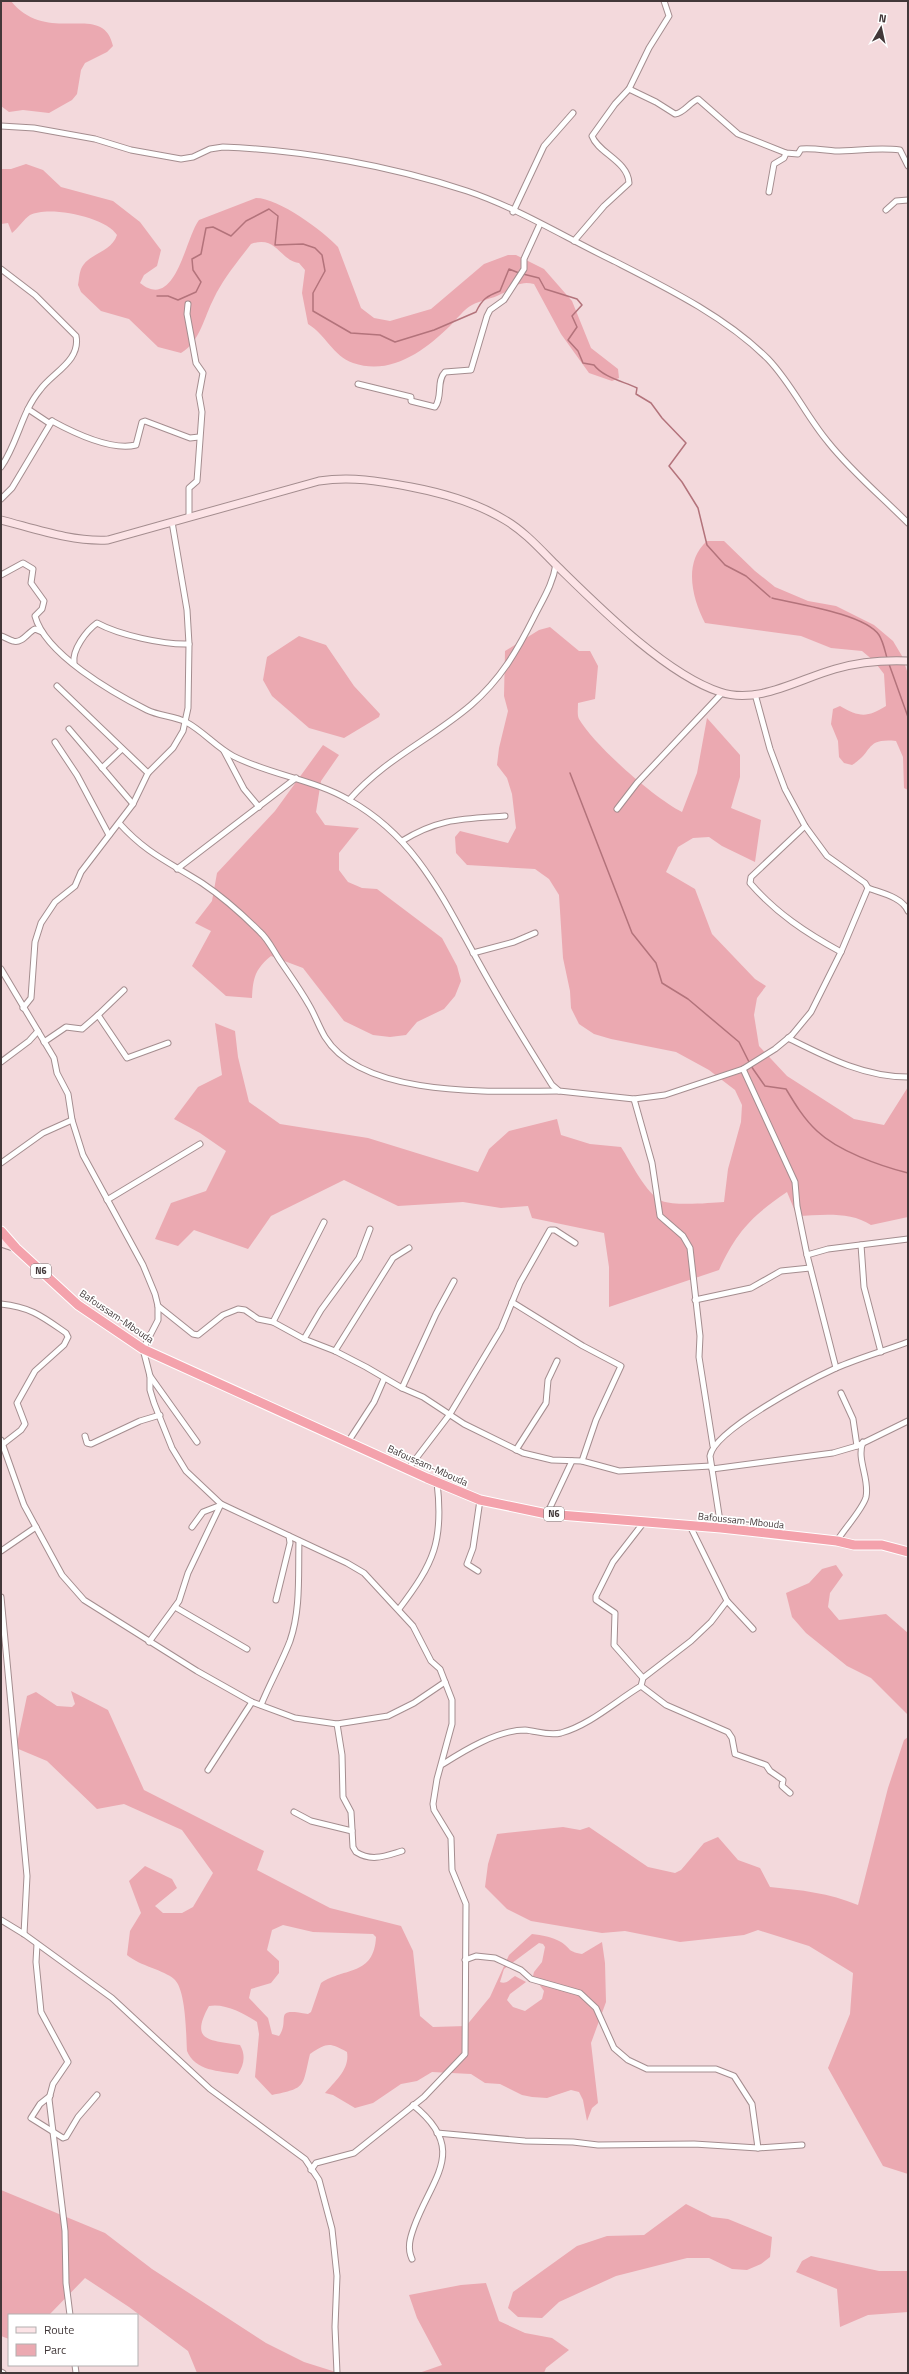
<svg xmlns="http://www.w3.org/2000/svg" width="909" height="2374" viewBox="0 0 909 2374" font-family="'Titillium Web',sans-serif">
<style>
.green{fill:#eba9b1;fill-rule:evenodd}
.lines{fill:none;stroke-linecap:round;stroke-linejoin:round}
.stream{stroke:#b3737b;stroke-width:1.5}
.street-casing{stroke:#a48d8f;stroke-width:7}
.secondary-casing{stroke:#a48d8f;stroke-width:9}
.highway-casing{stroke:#fff;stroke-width:11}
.street{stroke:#fff;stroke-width:5}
.secondary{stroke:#fce3e6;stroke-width:7}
.highway{stroke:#f4a2ac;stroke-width:9}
.labels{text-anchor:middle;stroke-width:3.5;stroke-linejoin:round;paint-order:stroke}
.shield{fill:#fff;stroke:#7b7474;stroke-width:1}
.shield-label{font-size:9px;font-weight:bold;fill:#423839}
.street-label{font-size:10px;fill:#423839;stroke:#fff}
</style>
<rect width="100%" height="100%" fill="#f3d9dc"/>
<g class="green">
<path d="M1 1H11C48 47 103 0 113 46L107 52 85 63 81 70 77 94 72 100 49 113 23 110 9 112 1 106Z"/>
<path d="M26 164 43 170 61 187 113 201 140 222 161 250 157 266 144 275 140 283C176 312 185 238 199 220L256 198C279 198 323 231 338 247L361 308 374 318 390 321 431 309 484 264 508 255H516L544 269 572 301 591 348 618 369 619 378 612 381 589 373 561 334 534 284C518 280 513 289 501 294 492 299 481 300 472 305 464 309 457 319 450 326 424 351 391 376 353 363 333 356 326 335 308 324L302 293 305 270 299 263C279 260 277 235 251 244 238 261 223 279 214 298 204 317 200 342 181 353L158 347 129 319 101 311 81 292 78 285C79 280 79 274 81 269 88 253 111 253 117 235 107 217 48 205 30 215 24 219 18 228 12 233L8 223 1 224V169H11Z"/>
<path d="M707 541H724L755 571 775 587 808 601 836 606 874 625 893 641 902 656 908 674V790L904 788 903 757 896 741C864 738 874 752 852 765L844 763 839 757 838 741 831 724 833 709 840 706C859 717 867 718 886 706L884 674 874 661 862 651 831 648 801 636 705 623C692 598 683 562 707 541Z"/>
<path d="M550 627 579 651H590L598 666 595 699 578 703C578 708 577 715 579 719 594 745 654 798 682 812L697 773 707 718 740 755V777L731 808 761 820 755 862 722 846 709 837 693 838 678 847 666 872 695 889 712 934 755 979 766 986 757 998 754 1015 759 1046 787 1076 854 1119 884 1125 908 1087V1217L871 1225C850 1211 821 1215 797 1216L787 1192C752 1216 737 1231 719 1270L609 1307V1267L604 1233 532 1218 528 1206 501 1208 463 1202 398 1206 344 1180 271 1216 248 1249 194 1230 178 1246 155 1239 171 1203 206 1191 226 1151 200 1133 174 1119 198 1087 222 1075 215 1023 235 1031 238 1057 249 1102 280 1124 368 1138 478 1172 489 1149 509 1131 557 1119 561 1135 590 1144 621 1147C631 1162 646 1194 662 1201 674 1206 710 1203 724 1202L728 1169 741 1122 742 1105 735 1090 709 1070 676 1052 611 1039 594 1034 579 1024 571 1008 570 991 563 958 559 895 549 879 535 869 467 865 456 853 455 837 460 831 508 843 516 828 512 794 507 778 497 765 499 748 508 711 504 696 505 651 539 630Z"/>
<path d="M299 636 326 645 354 686 380 714 379 717 344 738 309 728 272 696 263 680 267 657Z"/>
<path d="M323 745 339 755 321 781 316 812 325 825 359 828 339 853V870L348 882 362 888 377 889 442 938 457 966 461 981 455 996 444 1009 417 1022 406 1035 390 1037 373 1035 344 1021 303 968 271 956C255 969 253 978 252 998L226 996 192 966 211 931 195 923 212 901 217 873 275 811Z"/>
<path d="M836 1565 843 1575 830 1593 828 1607 839 1620 886 1614 908 1633V1715L871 1678 847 1666 806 1633 792 1617 786 1593 809 1583 822 1569Z"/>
<path d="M71 1691 108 1710 144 1790 264 1851 257 1870 330 1908 401 1926 413 1951 420 2016 433 2027 466 2026 490 1997 509 1955 532 1934C542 1935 552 1937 561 1942 572 1949 566 1951 582 1954L602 1942 605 1963 606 2002 591 2043 598 2103 592 2108 587 2121 583 2100 579 2092 571 2090 547 2098 532 2097 522 2095 500 2084 485 2083 471 2074 432 2072 417 2081 401 2084 373 2103 355 2108 333 2095 325 2093C335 2081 350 2069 347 2052 329 2042 327 2043 310 2054 302 2087 307 2088 272 2095L255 2077 259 2034 257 2022C244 2013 224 2003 209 2006 189 2042 210 2040 240 2045 246 2055 244 2065 238 2074 219 2071 195 2071 187 2051 186 2034 186 1989 174 1979 164 1970 140 1966 127 1955L130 1931 141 1913 129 1881 145 1866 172 1879 177 1888 155 1906 163 1913H182L193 1907 213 1873 182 1830 124 1804 97 1809 47 1761 16 1748 27 1696 36 1692 57 1706 72 1707 75 1704ZM283 1925 313 1932 373 1934 376 1937C374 1976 345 1967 321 1983L311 2012 308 2014C271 2007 291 2019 279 2036L272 2034 268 2018 249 1998 251 1989 271 1983 279 1973V1961L267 1950 272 1930ZM539 1943 543 1944 545 1947 542 1962 534 1972 533 1976 544 1991 542 1999 525 2011 513 2007 507 2000 510 1994 526 1982 515 1976C510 1979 506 1985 500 1982L504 1969Z"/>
<path d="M908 1737V2174L883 2166 828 2068 850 2014 853 1973 809 1946 758 1930 744 1935 680 1942 625 1931 602 1933 531 1921 507 1909 485 1887 488 1864 497 1834 563 1827 580 1830 589 1827 648 1867 675 1873 681 1870 704 1843 718 1837 738 1860 760 1868 770 1887C801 1890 829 1893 858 1905L888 1788 904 1740Z"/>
<path d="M1 2190 105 2233 152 2269 266 2343 304 2362 339 2373H197L188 2351 129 2307 85 2278 49 2315H9V2339L1 2336Z"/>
<path d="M686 2204 712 2217 728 2219 772 2237 770 2257 761 2264 747 2270 732 2269 709 2258H687L616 2276 559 2302 542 2318 518 2317 508 2308 513 2292 577 2246 607 2236 644 2235Z"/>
<path d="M811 2256 879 2271H908V2312L868 2315 840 2327 837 2289 796 2272 802 2261Z"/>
<path d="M486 2283 499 2321 525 2333 552 2338 569 2350 546 2368 544 2373H419L442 2365 417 2318 409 2295 461 2285Z"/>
</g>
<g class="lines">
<g class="stream">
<path d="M523 274 539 278 545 289 577 299 582 305 572 316 577 327 568 340 578 351 583 363 594 365C603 377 622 381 637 388L636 394 651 403 662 418 686 443 669 466 682 482 698 508 707 545 725 565 746 576 770 597"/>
<path d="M157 296H168L178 300 196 292 201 282 193 270 192 259 201 254 206 228 213 227 231 236 246 221 269 209 278 216 275 245 303 244 315 248 322 255 325 271 313 293V311L351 333 380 335 395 342 434 330 476 312C482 299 487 296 500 291L509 269 519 273"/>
<path d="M772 598C797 604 865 614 879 635 883 641 885 651 887 658"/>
<path d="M889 664 908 717"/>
<path d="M570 773 632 933 656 963 662 983 688 999 739 1042 749 1062"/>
<path d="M751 1066 765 1086 786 1089C795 1104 804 1119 817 1131 838 1151 880 1166 908 1173"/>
</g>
<g class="street-casing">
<g id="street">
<path d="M629 89 656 102 675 114C684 113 689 103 698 99L738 134 786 153 798 154 801 149C813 148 823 150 835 151 857 151 878 147 900 150L908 166"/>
<path d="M1 126 34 128 95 139 131 150 181 159 193 157 210 149 223 147C304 150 391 166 467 191 518 208 566 238 614 261 667 288 726 317 768 359 792 384 806 416 828 442 851 471 881 496 908 523"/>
<path d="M769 192 774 164 784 158 786 153"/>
<path d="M886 210 896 201 908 200"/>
<path d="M513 212 544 146 573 113"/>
<path d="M574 241 604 206 629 183C628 161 598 153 592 136L615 104 629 89 649 48 669 16 664 1"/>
<path d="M1 269 35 295 76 336C81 361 52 373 40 390 21 413 18 443 1 467"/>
<path d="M188 304 187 314 196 363 203 373 199 395 202 412 197 481 189 488V516"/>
<path d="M358 384 411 397V401L435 407C443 397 436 381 445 372L471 370 487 316 490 310 504 300 524 269V259L540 224"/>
<path d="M28 409 49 423 52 421"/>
<path d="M1 499 12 488 52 421C74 433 111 451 136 445L142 422 145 421 190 438 199 437"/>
<path d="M1 575 23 563 33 569 31 583 44 601 42 609 35 616C45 654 113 693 147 710 159 716 174 716 186 722 203 731 216 747 233 756 270 775 313 779 349 800 417 838 443 899 479 963 502 1005 527 1045 552 1085L559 1091 634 1099 665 1095 743 1069 775 1049 792 1035 811 1012 841 952 868 888 865 883 827 856 805 826 785 789 770 749 755 694"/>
<path d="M1 636C5 637 9 640 13 641 22 644 28 632 35 629L42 632"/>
<path d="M74 663C72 650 86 631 97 623 119 635 164 645 189 644"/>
<path d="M57 686 148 773"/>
<path d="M69 729 133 804"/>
<path d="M55 742 77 775 109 835"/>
<path d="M224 751 244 789 259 807"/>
<path d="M102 768 122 749"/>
<path d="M349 800C386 758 430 740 471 705 501 679 517 651 534 617 543 599 553 584 556 564"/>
<path d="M617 809 637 783 722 693"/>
<path d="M119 823C147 854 169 862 202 883 223 897 242 914 260 932 268 939 273 950 279 959 289 974 300 989 309 1005 315 1015 319 1027 325 1037 363 1099 496 1091 559 1091"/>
<path d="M805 826 751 877 750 883C776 913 806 933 841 952"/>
<path d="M402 841C439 818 463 819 505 816"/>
<path d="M177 869 296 778"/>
<path d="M868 888C881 893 902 897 908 911"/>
<path d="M473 953 514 942 535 933"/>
<path d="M1 969 54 1058 57 1073 68 1094 72 1120 83 1155 143 1265 155 1294 158 1306V1320L143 1349 150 1376V1390L154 1403 172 1448 186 1471 221 1504 347 1563 364 1573 413 1626 431 1661 440 1669 452 1700V1724L437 1779 433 1804 434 1810 451 1838 452 1870 466 1904 465 2054 424 2097 354 2153 316 2163 311 2170"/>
<path d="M23 1008 31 998 35 942 41 923 55 902 75 886 81 872 133 804 148 773 173 748 183 731 188 708 189 644 187 610 172 522"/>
<path d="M98 1015 124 990"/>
<path d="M788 1038C826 1057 864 1077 908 1077"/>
<path d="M44 1042 66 1027 82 1029 98 1015 127 1058 168 1043"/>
<path d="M1 1062 29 1041 38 1031"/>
<path d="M743 1069 795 1182 797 1206 807 1255 836 1368"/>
<path d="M634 1099 652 1163 660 1216 683 1236 690 1248 700 1336 699 1357 713 1446"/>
<path d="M1 1163 43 1133 72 1120"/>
<path d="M107 1200 200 1144"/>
<path d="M861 1245 864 1287 881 1352"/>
<path d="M807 1255 828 1249 908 1239"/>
<path d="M695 1300 751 1288 781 1271 810 1268"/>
<path d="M512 1302 583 1346 621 1366 596 1420 582 1461"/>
<path d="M1 1304C31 1307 43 1317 66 1333L68 1337 64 1345 35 1371 17 1403 25 1424 21 1430 3 1444"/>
<path d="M158 1306 193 1334 198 1335 223 1315 238 1309 245 1310 258 1319 273 1322 304 1339 335 1351 366 1367 402 1388 423 1397 464 1424 523 1453 552 1460 582 1461 619 1471 711 1466"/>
<path d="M273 1322 324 1222"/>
<path d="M304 1339 321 1310 359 1258 370 1229"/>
<path d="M335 1351 393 1258 409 1248"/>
<path d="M150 1376 197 1442"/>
<path d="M402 1388 436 1314 454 1281"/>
<path d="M841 1393 853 1419 857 1446"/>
<path d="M85 1436 87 1443 91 1444 140 1421 160 1415"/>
<path d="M1 1440 24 1505 62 1575 84 1600 197 1671 252 1702 295 1718 337 1724 388 1716 414 1703 445 1682"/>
<path d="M348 1442 374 1402 384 1379"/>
<path d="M516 1450 546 1403 548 1380 557 1361"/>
<path d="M408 1469 450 1414 501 1329 520 1283 550 1230H555L575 1243"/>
<path d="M712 1469 833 1453 857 1446 908 1421"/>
<path d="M547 1514 572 1461"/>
<path d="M690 1526 727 1601 753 1629"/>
<path d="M192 1527 203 1512 221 1505"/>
<path d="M721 1528 710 1456C714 1430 810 1380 836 1368 859 1358 884 1351 908 1342"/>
<path d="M837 1541C844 1529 863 1509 866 1497 870 1479 856 1459 863 1442"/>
<path d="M1 1551 36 1527"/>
<path d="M478 1571 467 1564 473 1548 480 1500"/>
<path d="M1 1597 27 1876 24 1934"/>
<path d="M276 1600 290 1543 289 1536"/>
<path d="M175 1607 247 1649"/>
<path d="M399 1609C434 1563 444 1541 437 1482"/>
<path d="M149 1642 179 1601 188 1573 221 1504"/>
<path d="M643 1678 614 1645 615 1613 596 1600V1596L613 1562 644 1522"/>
<path d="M641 1686 666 1705 728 1732 732 1738 735 1754 766 1765 770 1771 783 1780 782 1786 790 1793"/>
<path d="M261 1705C270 1683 282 1662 290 1641 301 1609 298 1574 299 1541"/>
<path d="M337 1724 342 1755 343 1797 351 1812 353 1847 356 1852C372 1862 385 1856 402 1851"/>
<path d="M443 1764C465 1750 498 1730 525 1730 537 1731 548 1736 561 1733 590 1725 616 1701 641 1686L643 1678 691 1641 711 1622 727 1601"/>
<path d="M208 1770 252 1702"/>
<path d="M294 1812 311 1821 352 1831"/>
<path d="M1 1920 24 1934 112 1998 210 2089 305 2159 319 2180 332 2229 337 2276 335 2327 337 2373"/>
<path d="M37 1944 36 1962 41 2012 68 2062 53 2084 49 2099 65 2231 66 2283 70 2315"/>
<path d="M465 1960 476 1956 495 1958 521 1970 531 1979 580 1993 596 2008 614 2048 628 2060 647 2069H716L734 2076 752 2104 758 2148"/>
<path d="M50 2096 40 2104 31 2118 63 2138 66 2137 78 2117 97 2095"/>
<path d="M437 2133 525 2141 573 2142 598 2145 694 2144 758 2148 802 2145"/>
<path d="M412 2259C407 2248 410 2238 414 2227 432 2177 469 2150 413 2105"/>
<path d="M75 2365 76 2373"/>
<path d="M1 2372 3 2373"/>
</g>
</g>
<g class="secondary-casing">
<g id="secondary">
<path d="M1 520C36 529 72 542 108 540L319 481C351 476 379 481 411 487 443 493 477 503 505 520 524 531 540 549 555 564 597 605 665 674 720 692 758 705 799 679 835 669 859 662 883 660 908 661"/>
<path d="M1 1243 16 1248"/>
</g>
</g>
<g class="highway-casing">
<path id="highway" d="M1 1231 16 1248 78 1305 143 1349 427 1478 480 1500 547 1514 721 1528 837 1541 854 1545H882L908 1552"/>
</g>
<use href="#street" class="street"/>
<use href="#secondary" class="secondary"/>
<use href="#highway" class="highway"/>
</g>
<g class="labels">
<g class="shield">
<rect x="31" y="1264" width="20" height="14" rx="3"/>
<rect x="544" y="1507" width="20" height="14" rx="3"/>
</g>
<g class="shield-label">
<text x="41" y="1274">N6</text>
<text x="554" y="1517">N6</text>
</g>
<g class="street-label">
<text transform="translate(117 1316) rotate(34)" y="4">Bafoussam-Mbouda</text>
<text transform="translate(428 1465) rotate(24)" y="4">Bafoussam-Mbouda</text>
<text transform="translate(741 1520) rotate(6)" y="4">Bafoussam-Mbouda</text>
</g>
</g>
<rect width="909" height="2374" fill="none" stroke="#423839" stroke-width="4"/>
<rect x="8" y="2314" width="130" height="52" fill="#ffffff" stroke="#b3afb0"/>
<rect x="16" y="2327" width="20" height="6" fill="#fce3e6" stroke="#b3afb0"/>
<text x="44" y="2334" font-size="12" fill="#423839">Route</text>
<rect x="16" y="2344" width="20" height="12" fill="#eba9b1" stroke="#b3afb0"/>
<text x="44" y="2354" font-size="12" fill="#423839">Parc</text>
<g transform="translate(881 28) rotate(9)" stroke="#ffffff" stroke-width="3" paint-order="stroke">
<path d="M0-3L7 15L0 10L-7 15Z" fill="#423839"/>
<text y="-6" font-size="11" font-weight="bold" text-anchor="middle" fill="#423839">N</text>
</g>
</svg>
